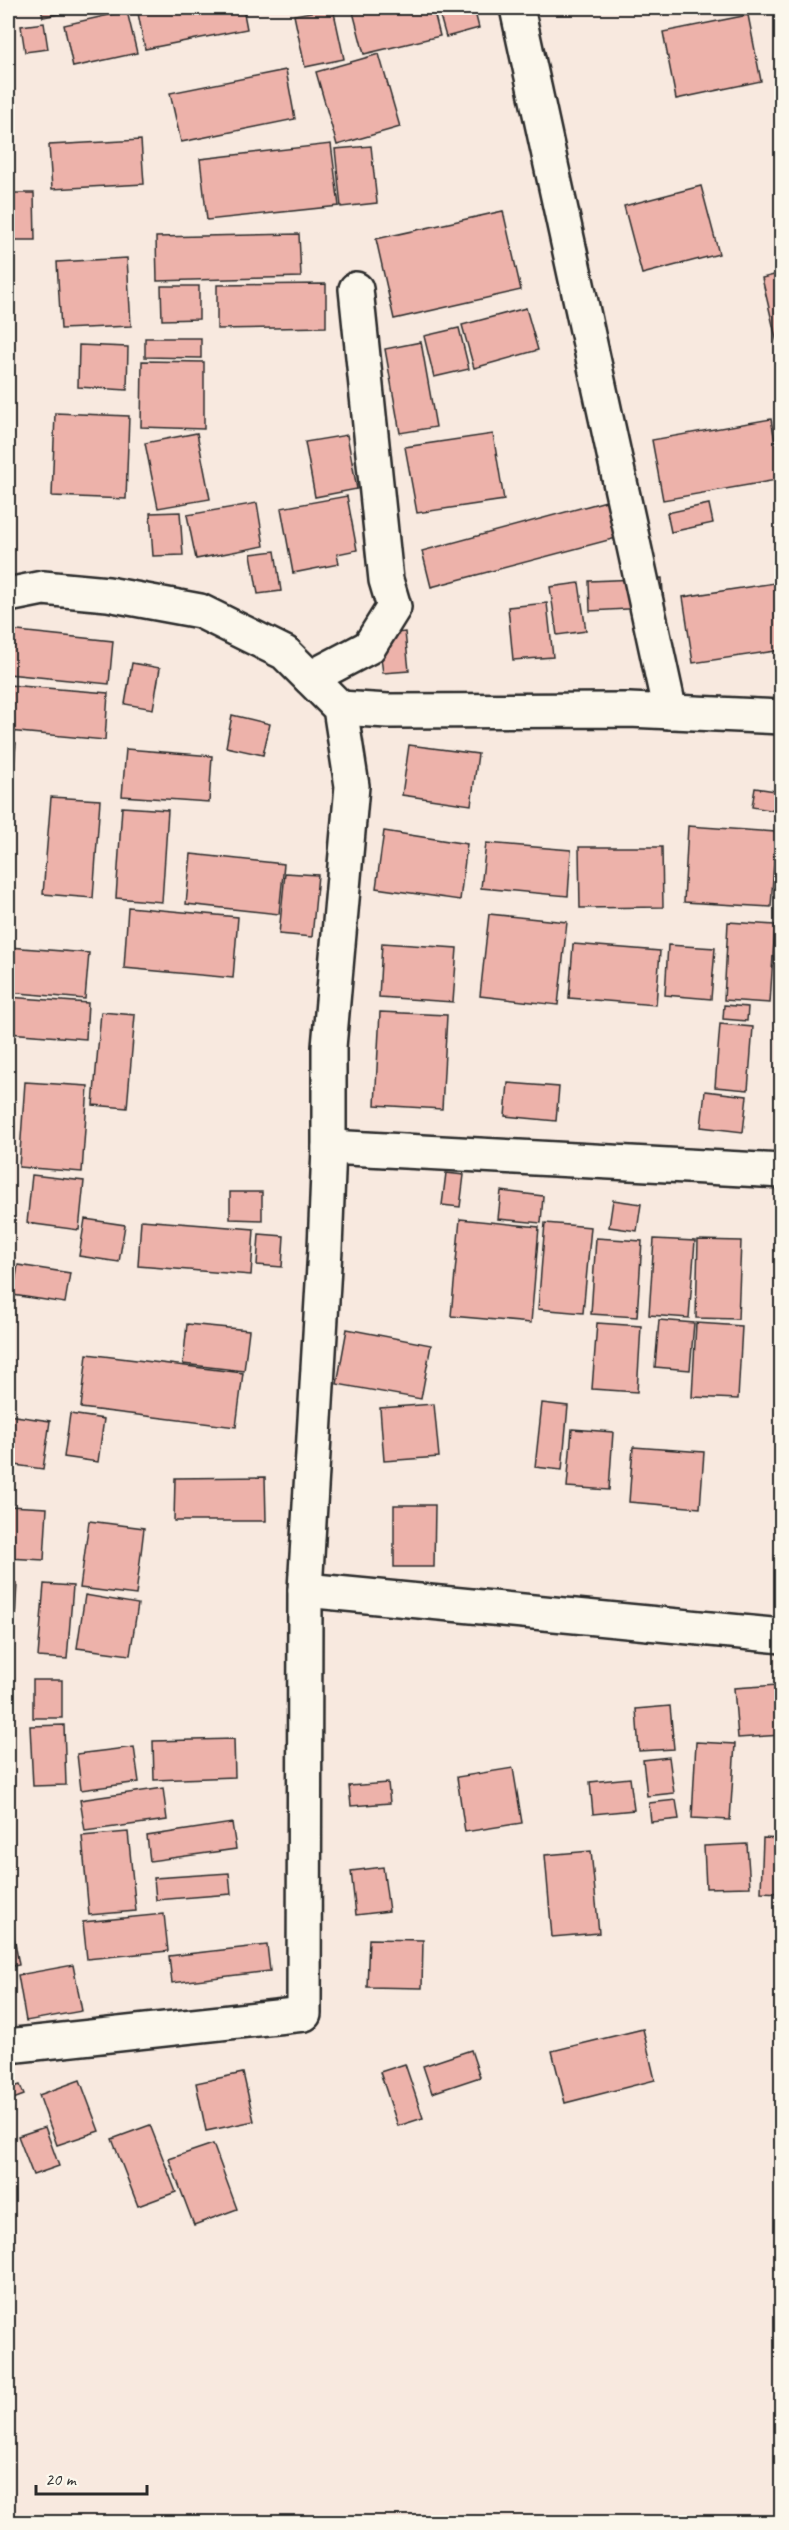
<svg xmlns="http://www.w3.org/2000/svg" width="789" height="2530" viewBox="0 0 789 2530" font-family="Caveat,sans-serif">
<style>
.building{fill:#edb2aa;stroke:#2b2b2b;stroke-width:1.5}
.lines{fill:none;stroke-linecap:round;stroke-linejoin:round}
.street-casing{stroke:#2b2b2b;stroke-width:38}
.street{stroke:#fbf7ec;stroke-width:33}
</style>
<rect width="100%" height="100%" fill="#f8e9df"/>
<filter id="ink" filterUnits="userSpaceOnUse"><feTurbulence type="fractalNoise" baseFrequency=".0167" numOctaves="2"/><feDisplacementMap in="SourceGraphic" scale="12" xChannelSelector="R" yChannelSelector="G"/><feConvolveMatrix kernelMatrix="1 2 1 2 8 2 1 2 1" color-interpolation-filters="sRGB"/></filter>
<g filter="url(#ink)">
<g class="building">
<path d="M41 8H89L43 17Z"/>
<path d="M137 8H243L247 29 145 49Z"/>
<path d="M333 8 344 59 305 67 294 15Z"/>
<path d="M352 8H433L440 36 364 54Z"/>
<path d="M474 8 479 28 446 37 440 16Z"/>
<path d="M127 11 137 53 73 67 64 25Z"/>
<path d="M748 15 761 81 676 99 663 32Z"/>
<path d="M44 23 48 49 25 52 21 26Z"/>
<path d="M379 54 400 127 337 145 316 72Z"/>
<path d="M286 70 295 119 181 142 170 93Z"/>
<path d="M141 140 144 184 52 189 49 145Z"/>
<path d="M331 144 339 206 207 220 200 159Z"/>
<path d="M371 146 377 203 341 207 335 149Z"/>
<path d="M701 186 719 254 642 274 624 206Z"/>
<path d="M8 193H34L35 240H8Z"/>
<path d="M503 211 521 290 394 319 376 239Z"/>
<path d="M299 234 301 277 157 281 156 237Z"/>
<path d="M127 258 131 326 61 329 57 262Z"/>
<path d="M782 273V364L762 278Z"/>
<path d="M326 284V327L217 329V285Z"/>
<path d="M161 286H199V319L162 320Z"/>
<path d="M526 308 538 350 474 368 462 325Z"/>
<path d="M459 328 469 369 434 377 424 336Z"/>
<path d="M145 338H201V358L145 357Z"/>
<path d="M421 342 436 427 400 433 385 349Z"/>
<path d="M79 345 128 347 127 390 78 387Z"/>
<path d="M142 361 204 362V429L141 427Z"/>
<path d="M55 413 129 416 126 499 52 496Z"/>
<path d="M771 419 782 479 663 500 652 440Z"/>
<path d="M197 433 210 499 158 508 145 443Z"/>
<path d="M493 434 504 500 417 513 405 447Z"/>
<path d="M347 435 357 489 315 497 305 442Z"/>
<path d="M347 496 357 550 337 554 339 564 293 573 281 508Z"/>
<path d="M610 500 620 537 431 587 422 551Z"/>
<path d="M257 503 264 546 196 559 187 515Z"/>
<path d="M709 504 713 523 671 532 667 513Z"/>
<path d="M782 506V536L775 507Z"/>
<path d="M180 512 183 555 153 556 150 513Z"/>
<path d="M275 551 281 591 258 594 251 554Z"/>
<path d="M662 578 664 607 590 611 589 581Z"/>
<path d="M781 582 782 650 693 663 683 597Z"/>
<path d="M579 583 586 631 557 635 550 587Z"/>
<path d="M547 603 553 657 513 660 508 607Z"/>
<path d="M8 630 113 641 109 684 8 674Z"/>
<path d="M405 632 409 671 383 673 378 635Z"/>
<path d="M132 663 160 668 153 709 125 704Z"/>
<path d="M8 685 108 693 105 740 8 731Z"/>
<path d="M232 715 270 724 263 755 226 747Z"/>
<path d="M8 742 16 743 12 788 8 787Z"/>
<path d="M409 745 478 754 471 805 402 795Z"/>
<path d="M126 749 212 756 209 802 122 796Z"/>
<path d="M755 788 782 792V812L752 807Z"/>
<path d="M51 797 100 800 93 898 43 894Z"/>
<path d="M122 807 168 810 162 902 116 898Z"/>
<path d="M688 826 776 832 771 907 684 902Z"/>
<path d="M384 831 467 844 460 900 376 888Z"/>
<path d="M486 843 571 850 568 896 481 888Z"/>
<path d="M579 847H662L663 907 580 908Z"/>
<path d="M191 854 284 864 279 914 186 904Z"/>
<path d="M285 873 318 875 312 937 279 934Z"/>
<path d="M128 907 238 917 233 978 124 968Z"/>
<path d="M489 914 567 922 558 1005 480 996Z"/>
<path d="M728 922 775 925 770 1003 724 1000Z"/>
<path d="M382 943 457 948 453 1002 379 997Z"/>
<path d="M573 944 660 951 656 1005 569 998Z"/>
<path d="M668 945 715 948 711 999 665 995Z"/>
<path d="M8 947 89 953 85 999 8 992Z"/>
<path d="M8 997 88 1003 86 1039 8 1033Z"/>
<path d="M724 1005 748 1007 747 1021 723 1019Z"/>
<path d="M101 1012 135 1015 127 1108 93 1105Z"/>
<path d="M380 1012 447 1015 442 1109 375 1105Z"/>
<path d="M720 1024 753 1027 748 1090 715 1087Z"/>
<path d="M25 1082 88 1086 82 1172 19 1167Z"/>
<path d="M508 1083 559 1087 556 1121 505 1116Z"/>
<path d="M705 1091 747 1096 743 1132 701 1127Z"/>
<path d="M446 1173 464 1175 460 1207 442 1205Z"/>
<path d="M32 1175 84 1181 79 1230 27 1223Z"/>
<path d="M501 1191 543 1196 541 1223 498 1219Z"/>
<path d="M230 1192H262V1220L230 1219Z"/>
<path d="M613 1200 641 1204 637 1231 609 1227Z"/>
<path d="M85 1219 125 1225 119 1262 79 1256Z"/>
<path d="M460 1219 539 1227 531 1323 451 1316Z"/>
<path d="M141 1220 254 1229 251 1275 138 1266Z"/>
<path d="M545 1223 591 1227 583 1313 538 1309Z"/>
<path d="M259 1234 284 1236 282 1267 257 1265Z"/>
<path d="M596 1238 642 1241 637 1317 591 1314Z"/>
<path d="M654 1239 695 1241 689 1318 649 1315Z"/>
<path d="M698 1240 741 1241 738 1319 696 1318Z"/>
<path d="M18 1265 70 1273 65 1303 13 1295Z"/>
<path d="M659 1320 694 1323 690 1370 655 1367Z"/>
<path d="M597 1323 641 1326 637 1392 592 1389Z"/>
<path d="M696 1323 742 1326 738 1399 692 1397Z"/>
<path d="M187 1324 249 1330 244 1371 183 1364Z"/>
<path d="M347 1329 431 1345 421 1399 337 1384Z"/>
<path d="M87 1354 243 1373 236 1427 81 1408Z"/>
<path d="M542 1403 568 1406 562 1470 535 1467Z"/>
<path d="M434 1404 439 1457 384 1461 380 1408Z"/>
<path d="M70 1414 104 1419 98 1462 64 1457Z"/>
<path d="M8 1415 50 1421 43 1469 8 1464Z"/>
<path d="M572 1429 613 1432 609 1490 567 1487Z"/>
<path d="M633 1447 704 1452 700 1508 629 1502Z"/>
<path d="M265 1477 266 1521H174L175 1478Z"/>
<path d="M394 1505H435L434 1567H394Z"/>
<path d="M8 1506 47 1508 44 1560 8 1558Z"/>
<path d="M89 1521 144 1528 136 1595 80 1588Z"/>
<path d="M8 1583H17L13 1654 8 1653Z"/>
<path d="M44 1584 73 1586 67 1659 38 1657Z"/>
<path d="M85 1595 138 1604 130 1655 77 1648Z"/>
<rect x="33" y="1680" width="29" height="38"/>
<path d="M778 1685 782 1735 738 1738 734 1688Z"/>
<path d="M670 1706 674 1749 639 1751 636 1709Z"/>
<path d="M64 1725 66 1785 33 1786 30 1726Z"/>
<path d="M234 1739 235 1777 154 1780 153 1741Z"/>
<path d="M696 1742 735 1744 730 1820 692 1818Z"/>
<path d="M134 1747 139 1782 81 1790 77 1754Z"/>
<path d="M669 1757 674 1793 647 1796 643 1760Z"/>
<path d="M513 1768 522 1823 465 1832 457 1777Z"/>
<path d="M630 1778 634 1810 593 1814 590 1782Z"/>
<path d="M388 1783 390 1803 351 1806 349 1786Z"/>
<path d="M163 1788 167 1820 85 1831 80 1800Z"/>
<path d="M676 1800 679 1819 651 1822 649 1803Z"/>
<path d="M232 1823 236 1849 150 1861 147 1836Z"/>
<path d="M128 1832 136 1911 89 1915 82 1836Z"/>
<path d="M763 1838 782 1839V1893L761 1892Z"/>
<path d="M747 1844 750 1887 706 1888 704 1846Z"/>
<path d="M591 1851 599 1933 552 1937 545 1855Z"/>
<path d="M383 1867 389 1911 356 1915 351 1871Z"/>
<path d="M229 1873 231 1894 156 1900 154 1878Z"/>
<path d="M164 1914 168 1951 87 1959 83 1922Z"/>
<path d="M8 1931H13L19 1965 8 1967Z"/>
<path d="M369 1939 423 1940 422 1988 367 1987Z"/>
<path d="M267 1945 270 1971 172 1983 169 1956Z"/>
<path d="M73 1965 82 2011 26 2021 18 1975Z"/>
<path d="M643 2029 655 2080 565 2103 552 2051Z"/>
<path d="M471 2050 480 2077 432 2093 423 2066Z"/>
<path d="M405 2064 423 2118 398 2126 380 2072Z"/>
<path d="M243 2073 254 2121 206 2131 196 2083Z"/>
<path d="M80 2080 99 2131 57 2145 39 2095Z"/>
<path d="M20 2085 24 2095 8 2101V2089Z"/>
<path d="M150 2125 176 2192 138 2206 112 2139Z"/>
<path d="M45 2127 59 2166 33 2175 18 2136Z"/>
<path d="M213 2144 237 2209 194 2225 169 2159Z"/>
</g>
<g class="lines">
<g class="street-casing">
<g id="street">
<path d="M517 8 670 712"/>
<path d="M8 595 43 588 108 594 200 611 285 653 340 708 352 786 329 1047V1147L325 1249 305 1590 304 2014 8 2046"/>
<path d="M310 678 369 647 394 607 386 580 356 289"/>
<path d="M340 708 388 711 629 710 782 717"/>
<path d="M329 1147 782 1171"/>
<path d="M305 1590 782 1636"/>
</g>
</g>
<use href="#street" class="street"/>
</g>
</g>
<rect width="789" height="2530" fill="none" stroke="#fbf7ec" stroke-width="30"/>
<rect x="15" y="15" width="759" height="2500" fill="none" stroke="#2b2b2b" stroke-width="2" filter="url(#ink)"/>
<path d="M36 2485v9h111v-9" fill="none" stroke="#2b2b2b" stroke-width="3"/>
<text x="45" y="2485" font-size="18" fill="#2b2b2b" stroke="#fbf7ec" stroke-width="4.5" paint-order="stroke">20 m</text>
</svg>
